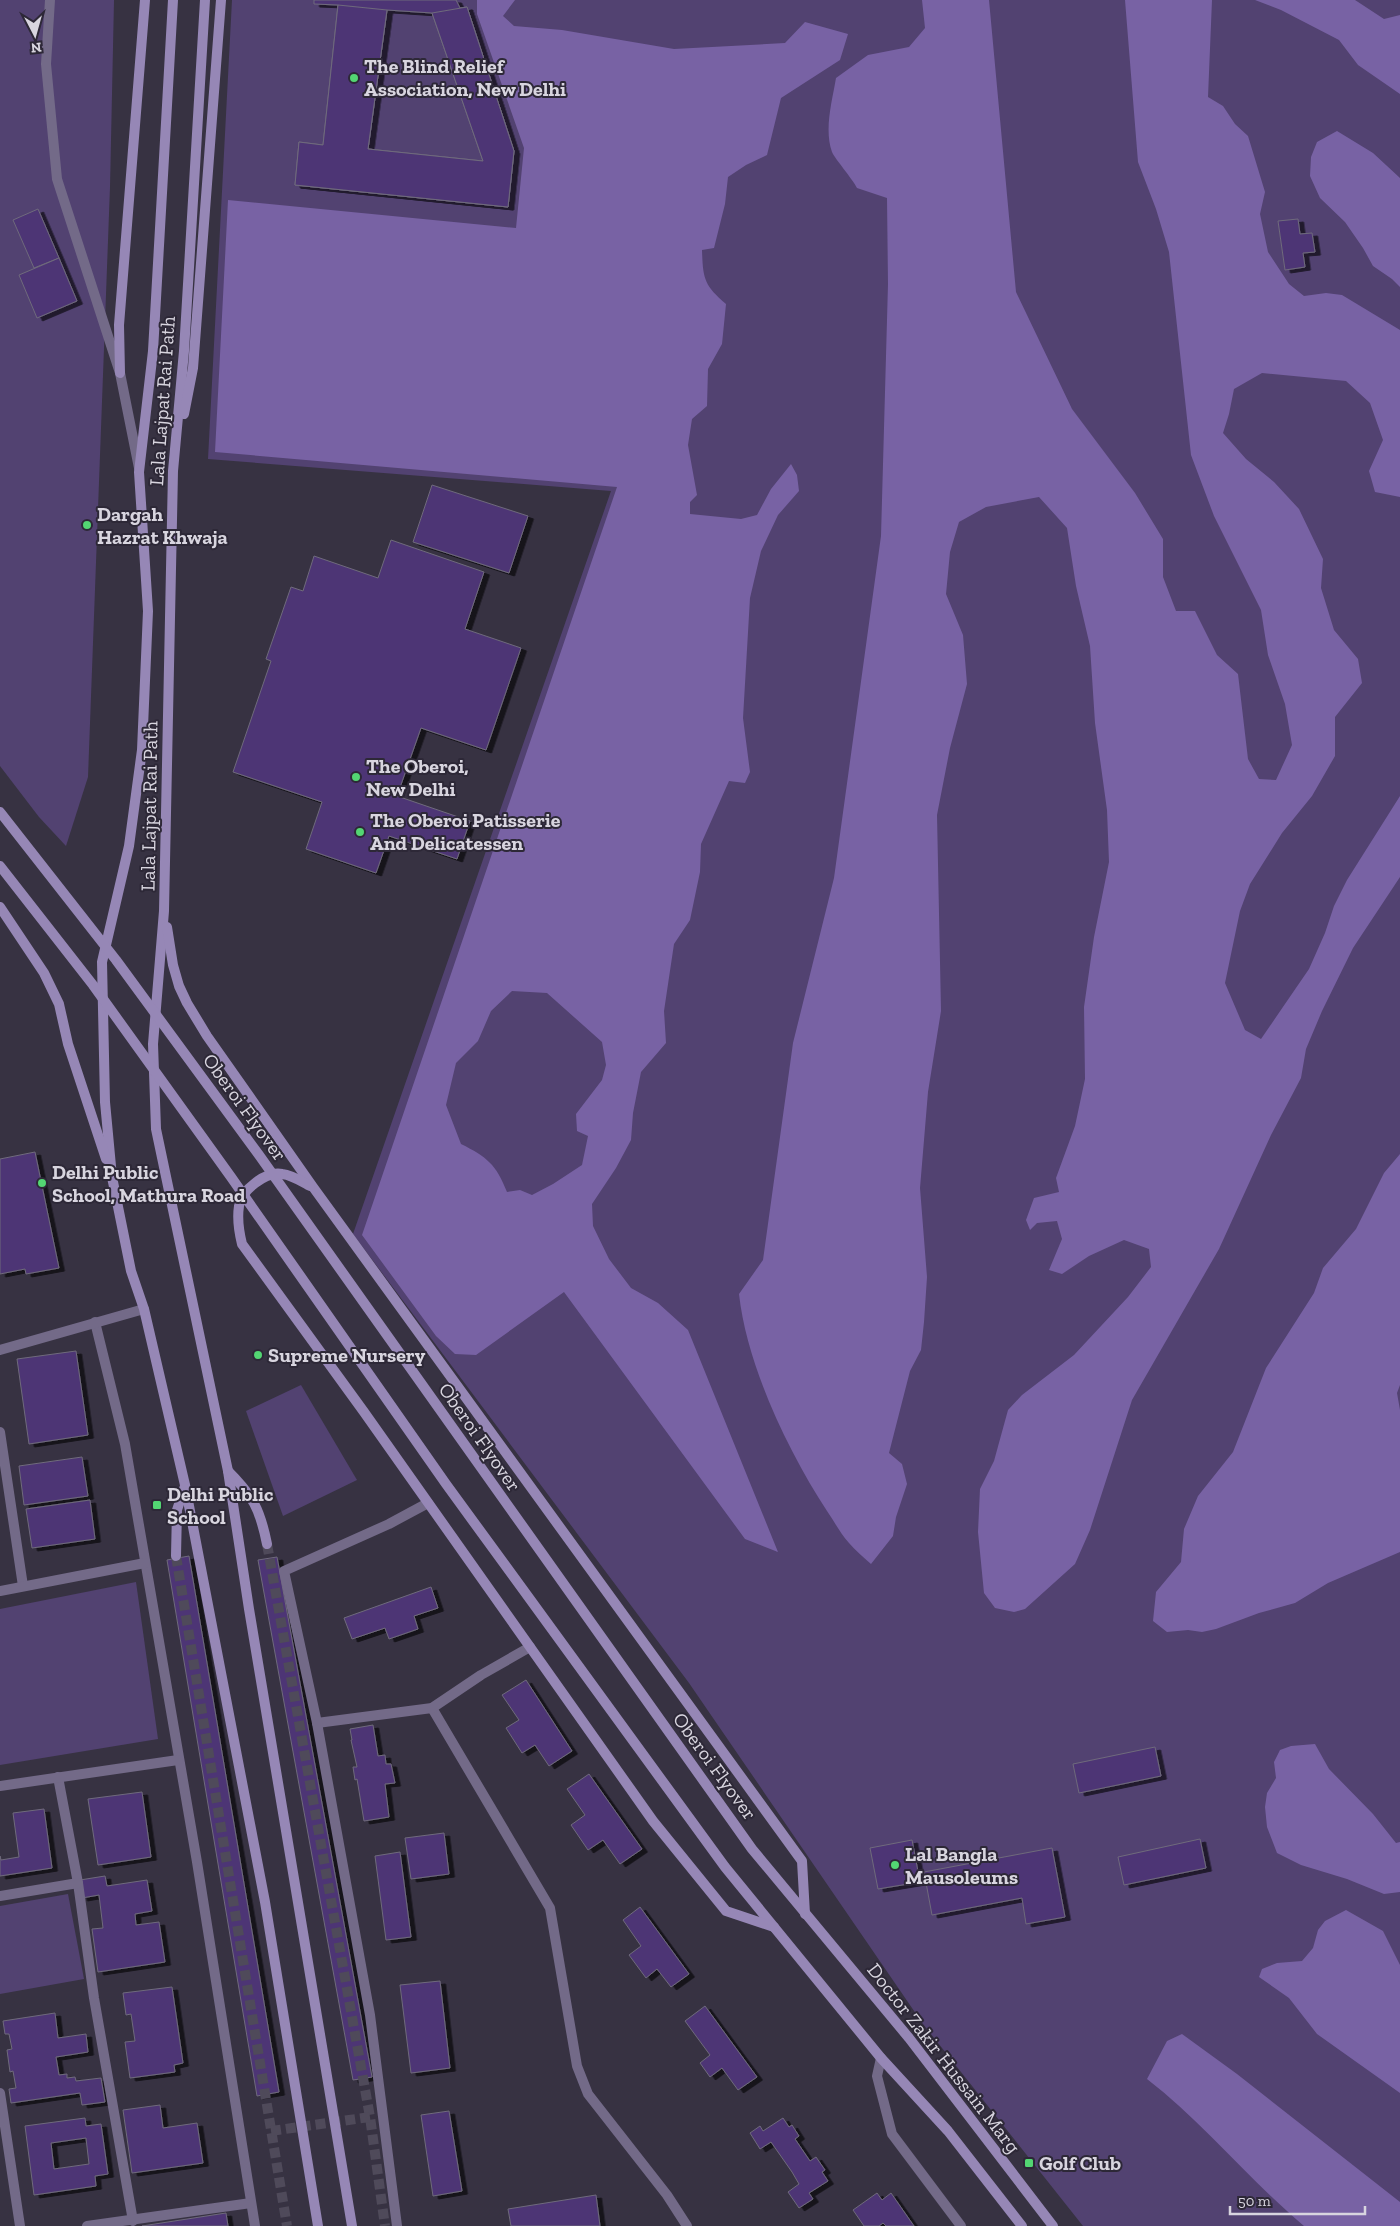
<svg xmlns="http://www.w3.org/2000/svg" width="1400" height="2226" viewBox="0 0 1400 2226" font-family="'Zilla Slab',serif">
<style>
.green{fill:#524271}
.forest{fill:#7862a4;fill-rule:evenodd}
.building{fill:#4d3674;stroke:#6f6a7c;fill-rule:evenodd;filter:url(#shadow)}
.lines{fill:none;stroke-linecap:round;stroke-linejoin:round}
.secondary-tunnel{stroke:#4f4a5a;stroke-width:10;stroke-dasharray:10 5;stroke-linecap:butt}
.minor{stroke:#736a88;stroke-width:10}
.tertiary{stroke:#736a88;stroke-width:10}
.secondary{stroke:#9687b6;stroke-width:10}
.poi-dot{fill:#53d673;stroke:#2d2837;stroke-width:2}
.labels{text-anchor:middle;stroke-width:4;stroke-linejoin:round;paint-order:stroke}
.poi-label{font-size:20px;font-weight:bold;fill:#d8d5df;stroke:#2d2837;text-anchor:start}
.street-label{font-size:20px;fill:#d8d5df;stroke:#2d2837}
</style>
<defs>
<filter id="shadow"><feDropShadow dx="5.5" dy="3" stdDeviation="0" flood-color="#0009"/></filter>
</defs>
<rect width="100%" height="100%" fill="#373242"/>
<g class="green">
<path d="M0 0H114L110 187 88 777 66 846 39 817 0 766Z"/>
<path d="M232 0H1400V2226H1083L923 2024 689 1683 353 1234 611 491 208 459Z"/>
<path d="M301 1385 357 1480 283 1516 246 1411Z"/>
<path d="M136 1582 158 1739 0 1765V1609Z"/>
<path d="M68 1894 84 1979 0 1994V1906Z"/>
</g>
<g class="forest">
<path d="M477 0H515L503 16 514 26 562 30 674 49 785 43 805 22 848 34 840 60 781 98 767 155 746 165 728 177 725 204 714 248 702 250C703 279 704 285 726 304L722 344 708 369 707 406 692 419 688 445 697 495 690 502V514L741 519 757 515 771 489 791 464 797 475 799 491 778 515 761 551 750 598 743 718 750 772 745 783 729 781 701 844 700 872 690 920 674 944 664 1011 666 1043 641 1072 633 1113 631 1140 616 1168 592 1204 593 1226 609 1259 631 1288 658 1303 688 1330 778 1552 745 1539 564 1292 476 1355 455 1354 436 1336 362 1235 617 487 215 452 228 200 516 228 524 148 477 14ZM512 991 547 993 602 1042 606 1065 602 1080 576 1114 577 1131 588 1136 582 1165 553 1184 532 1195 520 1190 507 1192C496 1164 487 1157 461 1144L446 1105 456 1063 478 1041 491 1011Z"/>
<path d="M922 0H989L1016 292 1072 409 1135 493 1163 539V577L1176 611H1195L1217 655 1238 674 1248 759 1259 779 1276 780 1292 745 1285 704 1268 655 1261 610 1214 516 1191 455 1169 252 1156 209 1138 162 1125 0H1212L1208 97 1223 106 1235 124 1248 136 1265 192 1260 214 1268 252 1289 284 1304 296 1326 293 1342 295 1400 330V497L1375 492 1369 471 1383 440 1370 403 1346 381 1262 373 1234 389 1229 414 1223 433 1246 459 1274 482 1299 509 1323 559 1321 588 1334 630 1358 659 1362 683 1335 717V756L1312 796 1282 833 1250 884 1240 911 1225 983 1245 1030 1261 1039 1309 969 1325 933 1334 906 1347 880 1400 796V877L1353 948 1322 1011 1306 1049 1301 1078 1271 1135 1219 1249 1132 1400 1090 1530 1075 1564 1025 1609 1014 1612 995 1608 984 1593 978 1532 980 1489 994 1461 1008 1410 1022 1395 1074 1355 1128 1297 1151 1267 1149 1249 1124 1240 1089 1256 1062 1274 1049 1270 1062 1239 1057 1221 1037 1223 1030 1230 1026 1220 1034 1198 1059 1192 1056 1178 1075 1126 1085 1079 1084 1007 1094 937 1109 862 1107 810 1095 723 1090 646 1076 586 1067 528 1039 497 986 507 959 522 950 552 946 594 963 635 967 684 950 748 937 815 941 1011 928 1092 920 1188 927 1277 924 1322 921 1350 910 1371 889 1453 902 1464 907 1484 896 1517 893 1536 871 1564C863 1557 855 1550 849 1543 840 1533 834 1521 827 1511 788 1451 747 1366 739 1294L763 1260 793 1043 834 878 881 536 888 284 887 198 857 188C852 178 835 159 832 152 824 129 832 102 836 78L868 55 909 47 925 28Z"/>
<path d="M1255 0H1355L1384 19 1400 15V94L1358 65 1339 40 1281 10Z"/>
<path d="M1337 131 1373 153 1400 178V287L1392 279 1373 266 1363 248 1345 222 1320 198 1310 176 1311 157 1317 142Z"/>
<path d="M1400 1154V1385L1397 1393 1400 1410V1552L1328 1583 1295 1603 1259 1613 1216 1629 1202 1632 1188 1630 1167 1632 1153 1621 1156 1592 1181 1562 1184 1529 1198 1496 1233 1452 1266 1368 1314 1293 1323 1268 1356 1229 1384 1173Z"/>
<path d="M1315 1744 1329 1769 1373 1814 1396 1843 1400 1842V1892L1384 1894 1347 1879 1301 1865 1277 1853 1267 1827 1265 1807 1267 1793 1276 1778 1274 1762 1280 1750 1291 1746Z"/>
<path d="M1346 1910 1383 1931 1400 1965V2093L1317 2034 1289 1998 1259 1977 1262 1969 1277 1963 1302 1961 1313 1948 1318 1930 1325 1921Z"/>
<path d="M1182 2034 1237 2074 1400 2202V2226H1304C1249 2180 1204 2123 1147 2079L1167 2041Z"/>
</g>
<g class="building">
<path d="M314 0H456L460 8 467 7 514 151 508 207 295 185 299 142 323 145 338 5 314 4ZM387 10 432 13 483 161 368 149Z"/>
<path d="M338 5 387 10 368 149 483 161 432 13 467 7 514 151 508 207 295 185 299 142 323 145Z"/>
<path d="M38 209 59 258 34 268 13 220Z"/>
<path d="M1298 219 1300 234 1312 233 1315 252 1303 253 1305 267 1285 270 1278 221Z"/>
<path d="M59 258 77 301 37 318 19 275Z"/>
<path d="M432 485 528 516 509 573 413 542Z"/>
<path d="M391 540 484 572 465 629 521 648 486 750 421 728 397 796 470 821 457 859 389 836 376 873 306 849 322 802 233 772 271 661 266 659 291 587 303 591 314 556 378 578Z"/>
<path d="M35 1152 59 1268 26 1274 25 1269 0 1274V1159Z"/>
<path d="M76 1351 88 1435 29 1444 17 1359Z"/>
<path d="M82 1457 88 1496 24 1505 19 1466Z"/>
<path d="M90 1500 95 1539 32 1548 26 1509Z"/>
<path d="M189 1556 279 2092 257 2096 167 1560Z"/>
<path d="M277 1557 372 2077 353 2080 258 1560Z"/>
<path d="M431 1587 438 1608 414 1616 418 1629 389 1639 385 1628 352 1639 344 1618Z"/>
<path d="M526 1680 572 1751 549 1766 535 1745 522 1753 506 1728 519 1720 502 1695Z"/>
<path d="M373 1725 378 1756 385 1755 386 1764H391L395 1783 385 1784 389 1817 364 1821 357 1779 355 1780 353 1767H357L351 1740H352L350 1729Z"/>
<path d="M1155 1747 1161 1776 1079 1793 1073 1764Z"/>
<path d="M589 1774 642 1849 620 1864 603 1840 588 1850 571 1825 585 1815 567 1789Z"/>
<path d="M142 1792 151 1857 98 1865 88 1799Z"/>
<path d="M44 1809 52 1868 0 1876V1856L1 1860 19 1857 13 1813Z"/>
<path d="M444 1833 449 1874 411 1879 405 1838Z"/>
<path d="M1200 1839 1206 1868 1124 1885 1118 1857Z"/>
<path d="M912 1840 920 1882 878 1889 870 1848Z"/>
<path d="M1052 1848 1065 1917 1026 1924 1022 1898 932 1915 924 1872Z"/>
<path d="M400 1852 411 1937 386 1940 375 1856Z"/>
<path d="M105 1876 107 1886 147 1880 152 1911 135 1914 136 1925 159 1922 165 1962 98 1972 92 1929 103 1928 99 1895 82 1898 80 1880Z"/>
<path d="M640 1907 689 1974 671 1987 657 1969 646 1978 629 1955 641 1946 623 1920Z"/>
<path d="M440 1981 450 2068 411 2073 400 1985Z"/>
<path d="M172 1987 183 2063 174 2065 175 2072 130 2078 125 2042 135 2041 131 2014 126 2015 123 1993Z"/>
<path d="M705 2006 757 2077 738 2090 722 2068 710 2077 700 2063 710 2055 685 2021Z"/>
<path d="M55 2013 58 2038 86 2034 88 2052 56 2057 59 2075 67 2074V2078L75 2077 76 2081 101 2078 105 2102 82 2105 80 2093 11 2103 9 2089 16 2088 13 2071 10 2072 7 2050 12 2049 9 2034H5L3 2021Z"/>
<path d="M160 2105 163 2128 197 2123 203 2163 132 2173 123 2110Z"/>
<path d="M449 2111 462 2191 433 2196 421 2115Z"/>
<path d="M85 2118 86 2126 101 2124 108 2174 95 2176 96 2186 34 2195 25 2126ZM86 2138 89 2164 54 2169 51 2143Z"/>
<path d="M783 2118 789 2127 792 2125 799 2136 795 2139 810 2161 816 2157 825 2170 822 2172 828 2181 809 2193 813 2199 799 2208 788 2192 799 2184 792 2172 771 2142 760 2149 750 2133 760 2126 763 2131Z"/>
<path d="M877 2193 882 2200 891 2193 914 2226H886L883 2223 879 2226H864L853 2210Z"/>
<path d="M596 2195 600 2226H511L508 2209Z"/>
<path d="M226 2213 228 2226H142Z"/>
</g>
<g class="lines">
<g class="secondary-tunnel">
<path d="M267 1544 370 2117 385 2226"/>
<path d="M176 1556 287 2226"/>
<path d="M271 2131 370 2117"/>
</g>
<g class="minor">
<path d="M95 1322 125 1444 197 1862 255 2226"/>
<path d="M0 1350 144 1309"/>
<path d="M0 1432 23 1586"/>
<path d="M0 1591 145 1563"/>
<path d="M432 1708 550 1908 577 2066 588 2094 667 2195 687 2226"/>
<path d="M317 1723 432 1708 481 1675 530 1647"/>
<path d="M58 1777 78 1883 94 1998 133 2221"/>
<path d="M0 1786 178 1760"/>
<path d="M0 1896 78 1883"/>
<path d="M881 2058 877 2076 892 2134 961 2226"/>
<path d="M0 2093 20 2226"/>
<path d="M87 2226 251 2203"/>
<path d="M397 2226 370 2015 317 1723 284 1571 389 1524 428 1503"/>
</g>
<path class="tertiary" d="M50 0 46 64 57 179 120 373 139 468"/>
<g class="secondary">
<path d="M173 0 153 351 139 472 148 611 142 750 129 846 102 962 105 1102 112 1177 131 1271 144 1309 185 1485 265 1902 318 2226"/>
<path d="M205 0 184 351 173 471 164 911 153 1044 156 1129 228 1471 249 1609 352 2226"/>
<path d="M120 373 119 325 145 0"/>
<path d="M184 414 193 368 221 0"/>
<path d="M0 812 116 960 259 1155 752 1849 909 2038 1053 2226"/>
<path d="M0 866 93 985 231 1177 446 1484 725 1867 881 2058 948 2131 1022 2226"/>
<path d="M0 907 44 973 59 1004 68 1044 106 1159"/>
<path d="M167 927 173 965 179 986 187 1003 207 1036 313 1187 802 1861 805 1914"/>
<path d="M310 1186C301 1181 292 1175 282 1174 266 1171 241 1190 239 1206 237 1219 239 1232 242 1244L364 1412 653 1821 726 1911 774 1927"/>
<path d="M228 1471C253 1496 260 1509 267 1544"/>
<path d="M176 1556 177 1510 185 1486"/>
</g>
</g>
<g class="poi-dot">
<circle cx="354" cy="78" r="5"/>
<circle cx="87" cy="525" r="5"/>
<circle cx="356" cy="777" r="5"/>
<circle cx="360" cy="832" r="5"/>
<circle cx="42" cy="1183" r="5"/>
<circle cx="258" cy="1355" r="5"/>
<rect x="152" y="1500" width="10" height="10" rx="2.5"/>
<circle cx="895" cy="1865" r="5"/>
<rect x="1024" y="2158" width="10" height="10" rx="2.5"/>
</g>
<g class="labels">
<g class="poi-label">
<text x="364" y="73">The Blind Relief<tspan x="364" dy="23">Association, New Delhi</tspan></text>
<text x="97" y="521">Dargah<tspan x="97" dy="23">Hazrat Khwaja</tspan></text>
<text x="366" y="773">The Oberoi,<tspan x="366" dy="23">New Delhi</tspan></text>
<text x="370" y="827">The Oberoi Patisserie<tspan x="370" dy="23">And Delicatessen</tspan></text>
<text x="52" y="1179">Delhi Public<tspan x="52" dy="23">School, Mathura Road</tspan></text>
<text x="268" y="1362">Supreme Nursery</text>
<text x="167" y="1501">Delhi Public<tspan x="167" dy="23">School</tspan></text>
<text x="905" y="1861">Lal Bangla<tspan x="905" dy="23">Mausoleums</tspan></text>
<text x="1039" y="2170">Golf Club</text>
</g>
<g class="street-label">
<text transform="translate(162 401) rotate(-86)" y="7">Lala Lajpat Rai Path</text>
<text transform="translate(149 806) rotate(-89)" y="7">Lala Lajpat Rai Path</text>
<text transform="translate(245 1107) rotate(54)" y="7">Oberoi Flyover</text>
<text transform="translate(480 1437) rotate(55)" y="7">Oberoi Flyover</text>
<text transform="translate(715 1766) rotate(54)" y="7">Oberoi Flyover</text>
<text transform="translate(944 2058) rotate(52)" y="7">Doctor Zakir Hussain Marg</text>
</g>
</g>
<g transform="translate(35 35) rotate(174)" stroke="#2d2837" stroke-width="4" paint-order="stroke">
<path d="M0-4L9 19L0 12L-9 19Z" fill="#d8d5df"/>
<text y="-8" font-size="14" font-weight="bold" text-anchor="middle" fill="#d8d5df">N</text>
</g>
<path d="M1230 2206v8h135v-8" fill="none" stroke="#d8d5df" stroke-width="2.5"/>
<text x="1238" y="2206" font-size="15" fill="#d8d5df" stroke="#2d2837" stroke-width="4" paint-order="stroke">50 m</text>
</svg>
